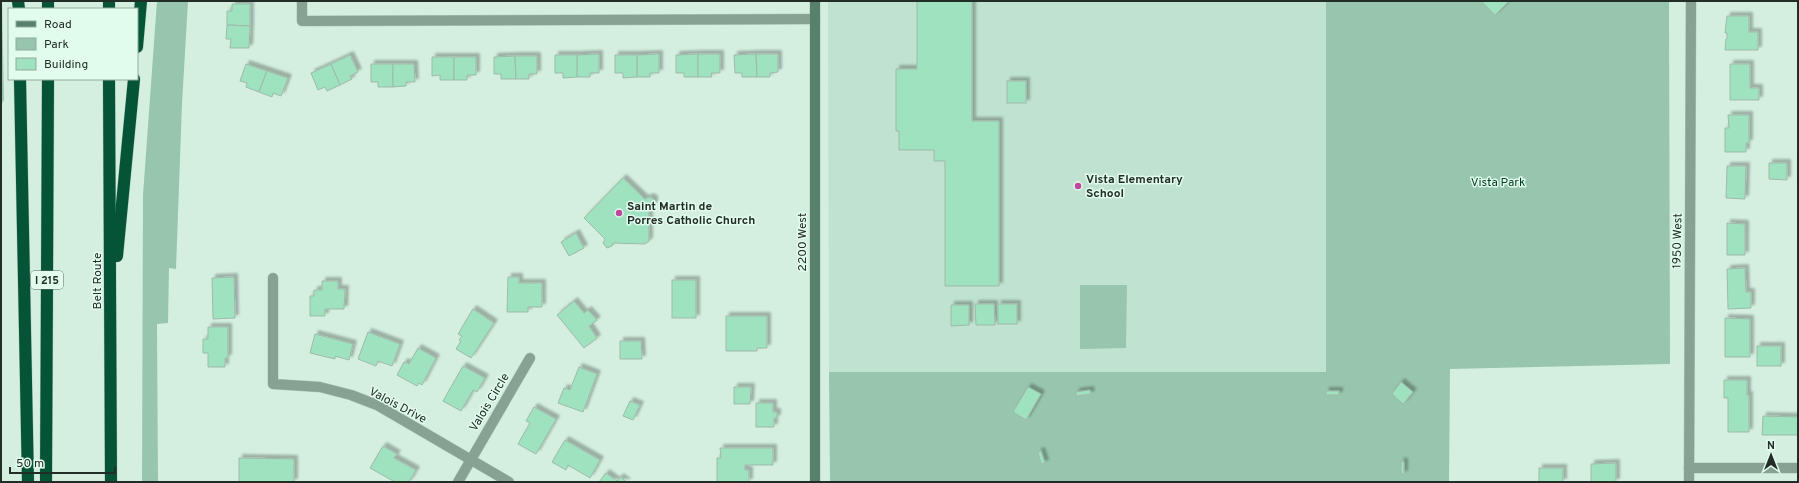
<svg xmlns="http://www.w3.org/2000/svg" width="1799" height="483" viewBox="0 0 1799 483" font-family="Overpass,sans-serif">
<style>
.built{fill:#c0e2d0}
.green{fill:#98c5ad}
.building{fill:#9ee2bf;stroke:#9fb9ab;filter:url(#shadow)}
.lines{fill:none;stroke-linecap:round;stroke-linejoin:round}
.street-casing{stroke:#b4ccbf;stroke-width:11}
.secondary-casing{stroke:#b4ccbf;stroke-width:11}
.highway-casing{stroke:#b4ccbf;stroke-width:13}
.street{stroke:#87a293;stroke-width:10}
.secondary{stroke:#57816b;stroke-width:10}
.highway{stroke:#065437;stroke-width:12}
.poi-dot{fill:#c0489c;stroke:#e1fced;stroke-width:1.5}
.labels{text-anchor:middle;stroke-width:3;stroke-linejoin:round;paint-order:stroke}
.shield{fill:#e1fced;stroke:#5c6b63;stroke-width:1}
.shield-label{font-size:11px;font-weight:bold;fill:#232d28}
.poi-label{font-size:12px;font-weight:bold;fill:#232d28;stroke:#e1fced;text-anchor:start}
.park-label{font-size:12px;fill:#003a24;stroke:#e1fced}
.street-label{font-size:12px;fill:#232d28;stroke:#e1fced}
</style>
<defs>
<filter id="shadow"><feDropShadow dx="3.5" dy="-3.5" stdDeviation="1" flood-color="#0004"/></filter>
</defs>
<rect width="100%" height="100%" fill="#d4efe0"/>
<path class="built" d="M828 1H1326L1327 372H829Z"/>
<g class="green">
<path d="M1 1H2L4 100 1 105Z"/>
<path d="M157 1H188L182 104 176 269 169 268 168 323 157 324 158 482H142L143 195Z"/>
<path d="M1326 1H1669L1670 364 1450 369 1449 482H830L829 372H1326Z"/>
<path d="M1080 285H1127L1126 348 1080 349Z"/>
</g>
<g class="building">
<path d="M917 1H972V121H999V286H945V161H934V150H899V131H896V69H917Z"/>
<path d="M1481 1H1509L1495 15Z"/>
<path d="M232 4H250V26L227 25V11H232Z"/>
<path d="M1727 16H1749V32H1758V50H1725L1726 39H1727V33H1725Z"/>
<path d="M227 25 250 26 249 48H230L231 39H226Z"/>
<path d="M599 54V73H590V77H577V55Z"/>
<path d="M659 54V73H650V77H637V55Z"/>
<path d="M698 54V77H684V73H676V55Z"/>
<path d="M698 54H720V73H711L712 77H698Z"/>
<path d="M756 54 757 77H742V73H735L734 55Z"/>
<path d="M756 54H778V72L770 73V77H757Z"/>
<path d="M350 55 358 72 350 76 352 79 340 85 331 64Z"/>
<path d="M555 55H577V77L563 78V73H555Z"/>
<path d="M615 55H637V77L623 78V73H615Z"/>
<path d="M515 56 516 79H501V74H494V57Z"/>
<path d="M515 56H537V74H529V79H516Z"/>
<path d="M432 57H454V80H440V75L432 76Z"/>
<path d="M454 57H476V75H467V80H454Z"/>
<path d="M246 64 267 71 259 92 246 87 247 83 240 81Z"/>
<path d="M331 64 340 85 327 91 325 87 318 90 311 73Z"/>
<path d="M371 64H393V87H378V82H371Z"/>
<path d="M393 64H414L415 82H406V86L393 87Z"/>
<path d="M1730 64H1750V88H1759V100H1730Z"/>
<path d="M267 71 288 78 281 96 273 93 272 97 259 92Z"/>
<rect x="1007" y="81" width="19" height="22"/>
<path d="M1728 115H1749V143H1746V152H1725V128H1729Z"/>
<path d="M1769 163H1787V180L1769 179Z"/>
<path d="M1727 166H1746L1745 199 1726 198Z"/>
<path d="M623 178 645 199 650 197 654 199V205L649 207V241L645 244 613 243 612 246 607 248 603 243 605 239 584 218Z"/>
<path d="M1727 223 1745 224V255H1727Z"/>
<path d="M576 233 584 248 569 256 561 242Z"/>
<path d="M1745 268 1746 292H1751V308L1728 309 1727 269Z"/>
<path d="M234 277 235 318 213 319 212 278Z"/>
<path d="M508 277H519V283H542V307H528V312H507Z"/>
<rect x="672" y="280" width="24" height="38"/>
<path d="M322 281H338V289H345L344 309H325V316H310V296H314V290H322Z"/>
<path d="M574 301 584 313 588 310 597 320 589 326 597 338 584 348 557 315Z"/>
<path d="M975 304H994L995 325H976Z"/>
<rect x="998" y="304" width="19" height="20"/>
<path d="M951 305H969V325L951 326Z"/>
<path d="M473 309 494 323 471 358 456 349 461 341 459 340 462 336 458 334Z"/>
<path d="M726 316H767V348H757V351H726Z"/>
<path d="M1725 318 1750 319V357H1725Z"/>
<path d="M208 327H228V358H225V367H208V353H203V339H208Z"/>
<path d="M368 332 400 344 392 366 378 361 376 366 358 359Z"/>
<path d="M315 334 353 344 349 360 335 356V359L310 353Z"/>
<path d="M620 341H641L642 359H620Z"/>
<rect x="1757" y="346" width="24" height="20"/>
<path d="M418 348 436 358 422 385 419 383 417 386 397 375 404 362 409 364Z"/>
<path d="M463 366 485 378 477 392 473 390 461 411 443 401Z"/>
<path d="M579 367 597 374 583 412 558 403 564 388 570 390Z"/>
<path d="M1724 380H1747V395H1749V432H1728V398H1724Z"/>
<path d="M1401 382 1413 392 1403 404 1392 394Z"/>
<path d="M734 387H751L750 404H734Z"/>
<path d="M1028 387 1041 394 1026 420 1013 412Z"/>
<path d="M1090 390 1091 394 1076 396V392Z"/>
<rect x="1326" y="391" width="13" height="4"/>
<path d="M630 401 640 405 633 420 623 416Z"/>
<path d="M756 403H773V412H777V418H774V427H756Z"/>
<path d="M534 407 556 419 536 454 518 444 530 423 526 421Z"/>
<path d="M1763 416 1798 417V435H1762Z"/>
<path d="M565 440 600 460 590 478 568 465 566 470 552 462Z"/>
<path d="M383 446 397 454 394 458 416 470 409 482H395L370 468Z"/>
<path d="M720 448H773V465H745V470H749V482H717V458H721Z"/>
<path d="M1041 451 1045 463 1041 464 1038 452Z"/>
<path d="M239 458 294 459V482H239Z"/>
<path d="M1401 461 1404 462V474H1401Z"/>
<path d="M1616 463V482H1591V464Z"/>
<rect x="1539" y="468" width="24" height="14"/>
<path d="M606 473 617 481 620 477 627 482H599Z"/>
</g>
<g class="lines">
<g class="street-casing">
<g id="street">
<path d="M302 1V21L815 19"/>
<path d="M273 278V384L320 387 351 395 377 405 509 482"/>
<path d="M1689 468H1798"/>
<path d="M458 482 530 358"/>
<path d="M1689 482 1691 1"/>
</g>
</g>
<g class="secondary-casing">
<path id="secondary" d="M815 1V482"/>
</g>
<g class="highway-casing">
<g id="highway">
<path d="M18 1 19 9"/>
<path d="M109 1V9"/>
<path d="M48 9V1"/>
<path d="M137 47 141 1"/>
<path d="M20 79 28 482"/>
<path d="M109 79 111 482"/>
<path d="M117 256 134 79"/>
<path d="M46 482 48 79"/>
</g>
</g>
<use href="#street" class="street"/>
<use href="#secondary" class="secondary"/>
<use href="#highway" class="highway"/>
</g>
<g class="poi-dot">
<circle cx="1078" cy="186" r="4"/>
<circle cx="619" cy="213" r="4"/>
</g>
<g class="labels">
<rect class="shield" x="31" y="271" width="32" height="18" rx="3"/>
<g class="shield-label">
<text x="47" y="284">I 215</text>
</g>
<g class="poi-label">
<text x="1086" y="183">Vista Elementary<tspan x="1086" dy="14">School</tspan></text>
<text x="627" y="210">Saint Martin de<tspan x="627" dy="14">Porres Catholic Church</tspan></text>
</g>
<g class="park-label">
<text x="1498" y="186">Vista Park</text>
</g>
<g class="street-label">
<text transform="translate(1677 241) rotate(-89)" y="4">1950 West</text>
<text transform="translate(802 242) rotate(-90)" y="4">2200 West</text>
<text transform="translate(97 281) rotate(-90)" y="4">Belt Route</text>
<text transform="translate(489 402) rotate(-59)" y="4">Valois Circle</text>
<text transform="translate(398 405) rotate(28)" y="4">Valois Drive</text>
</g>
</g>
<rect width="1799" height="483" fill="none" stroke="#232d28" stroke-width="4"/>
<rect x="8" y="8" width="130" height="72" fill="#e1fced" stroke="#95a99e"/>
<rect x="16" y="21" width="20" height="6" fill="#57816b" stroke="#95a99e"/>
<text x="44" y="28" font-size="12" fill="#232d28">Road</text>
<rect x="16" y="38" width="20" height="12" fill="#98c5ad" stroke="#95a99e"/>
<text x="44" y="48" font-size="12" fill="#232d28">Park</text>
<rect x="16" y="58" width="20" height="12" fill="#9ee2bf" stroke="#95a99e"/>
<text x="44" y="68" font-size="12" fill="#232d28">Building</text>
<g transform="translate(1771 455)" stroke="#e1fced" stroke-width="3" paint-order="stroke">
<path d="M0-3L7 15L0 10L-7 15Z" fill="#232d28"/>
<text y="-6" font-size="11" font-weight="bold" text-anchor="middle" fill="#232d28">N</text>
</g>
<path d="M10 467v6h105v-6" fill="none" stroke="#232d28" stroke-width="2"/>
<text x="16" y="467" font-size="12" fill="#232d28" stroke="#e1fced" stroke-width="3" paint-order="stroke">50 m</text>
</svg>
